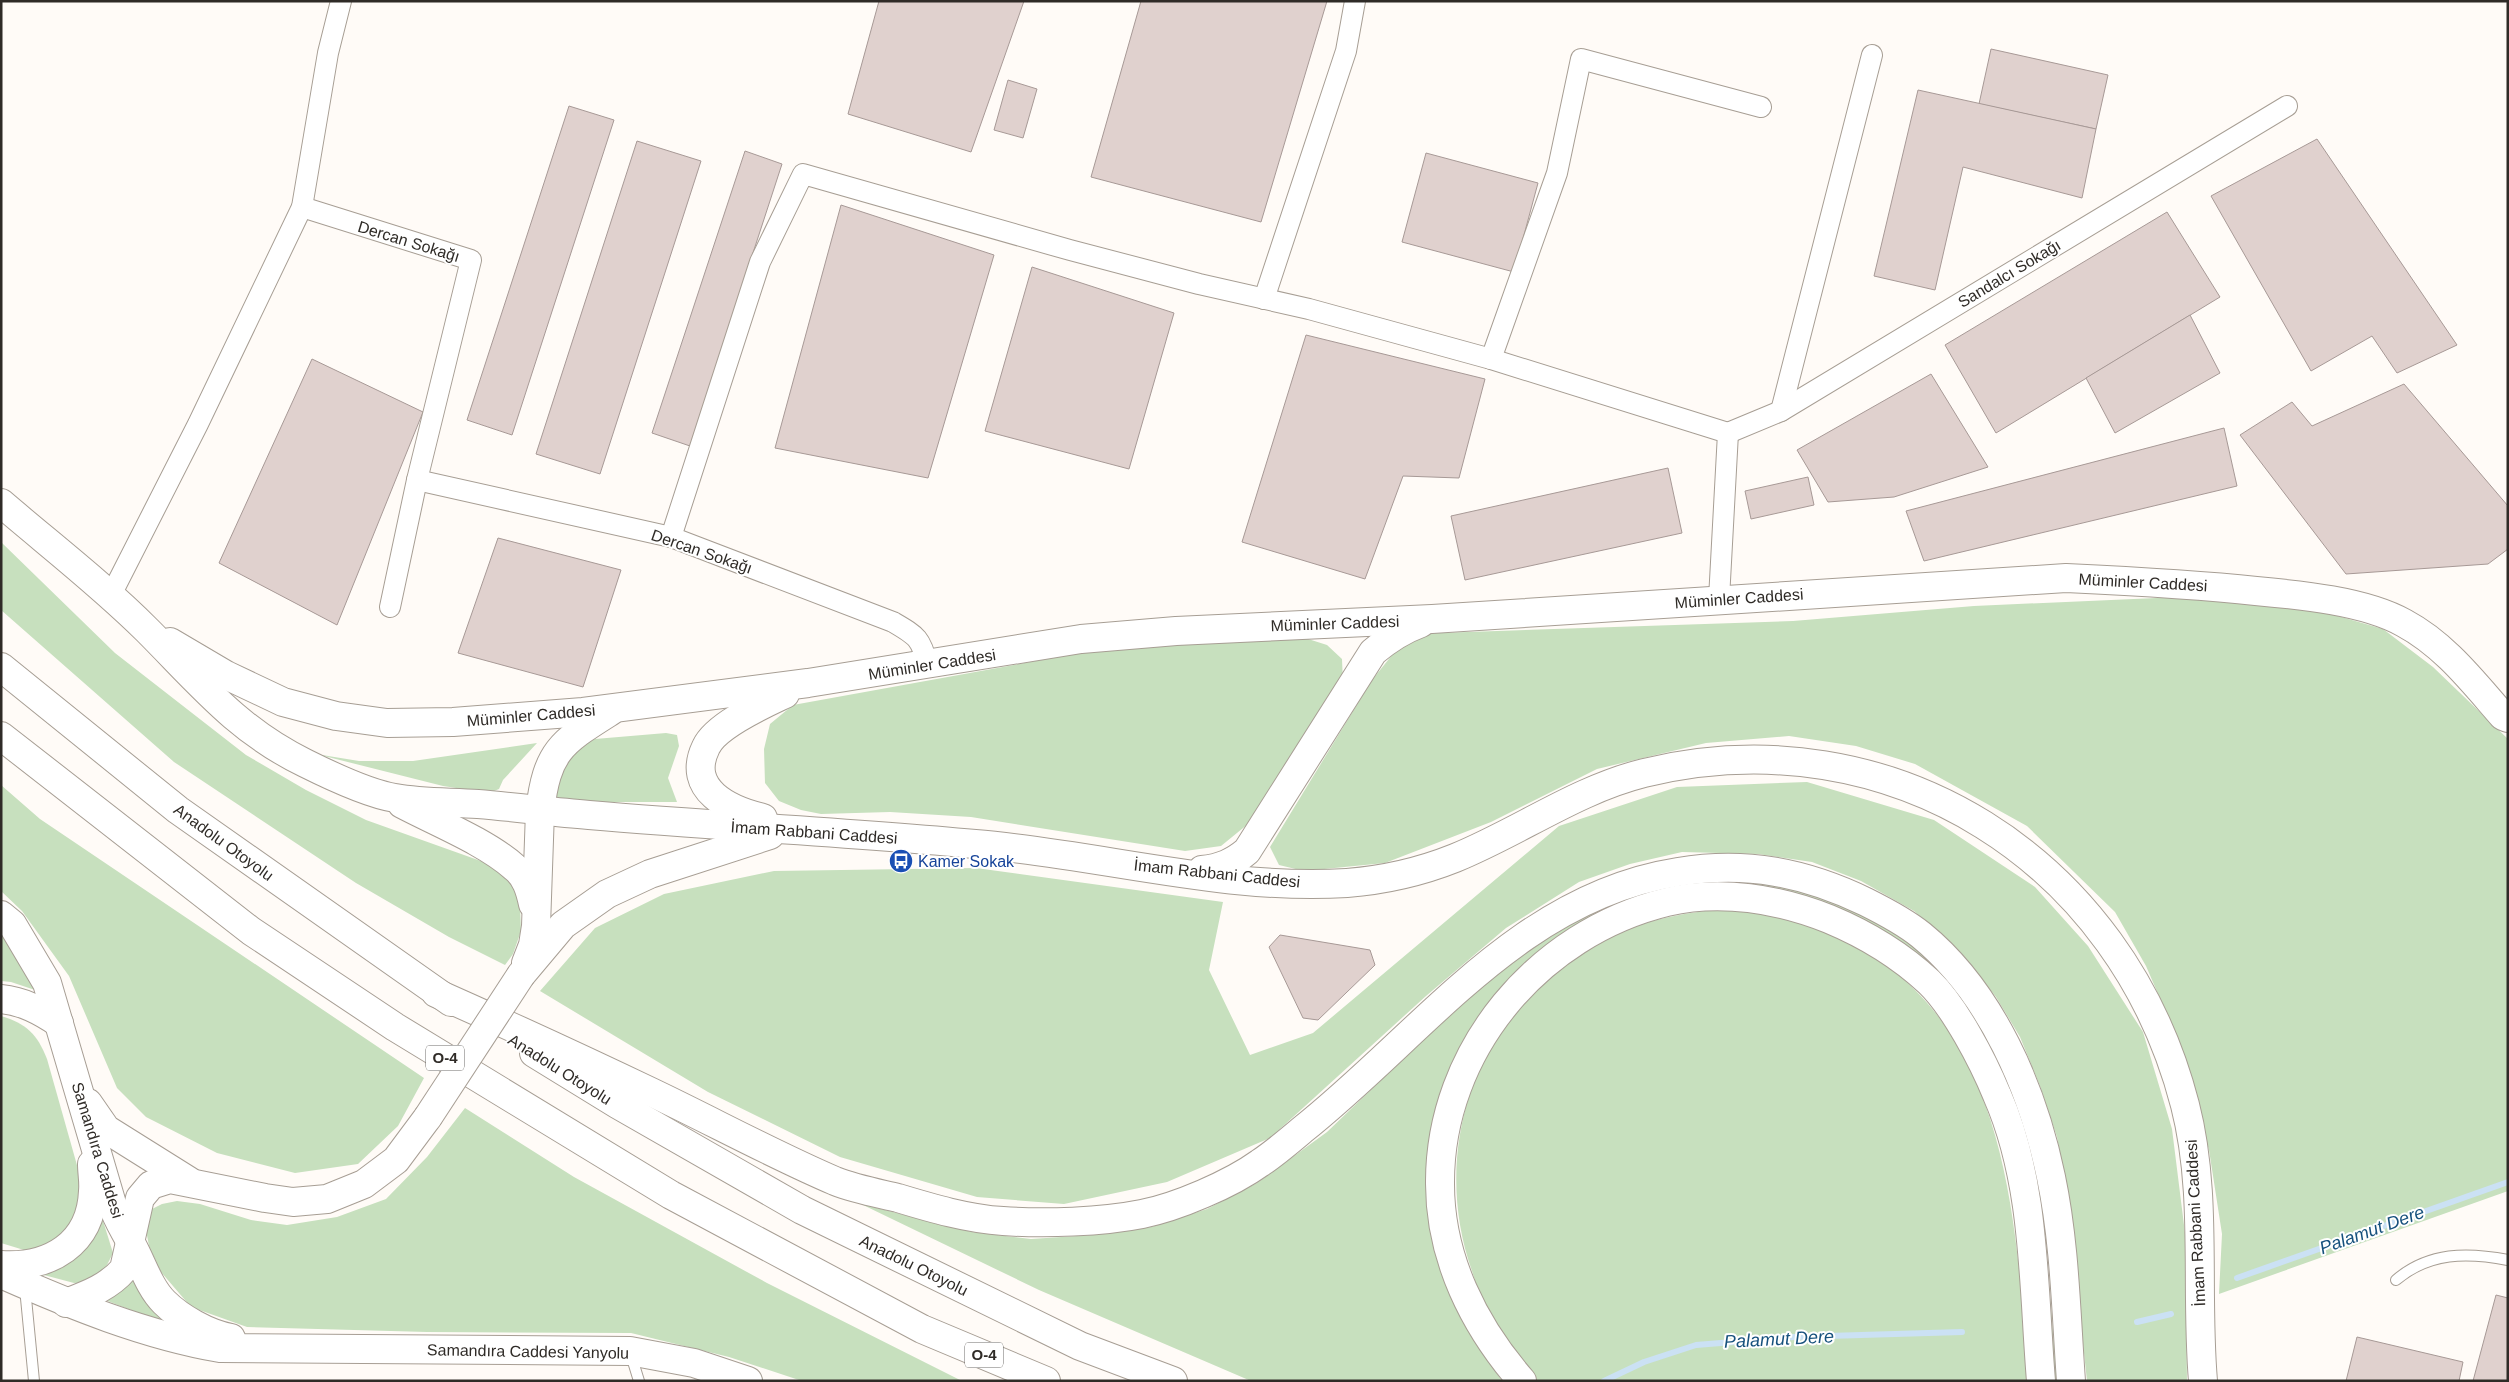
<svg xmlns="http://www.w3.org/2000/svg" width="2509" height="1382" viewBox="0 0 2509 1382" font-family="Helvetica,sans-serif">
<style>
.green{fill:#c7e0be}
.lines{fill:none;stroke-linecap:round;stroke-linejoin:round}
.stream{stroke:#cbe1f4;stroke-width:6}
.building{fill:#e0d1ce;stroke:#a79996}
.lane-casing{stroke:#a79e94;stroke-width:12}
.street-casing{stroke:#a79e94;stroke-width:22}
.secondary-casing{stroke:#a79e94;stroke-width:30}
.highway-casing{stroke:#a79e94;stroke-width:30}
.lane{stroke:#fff;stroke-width:10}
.street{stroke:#fff;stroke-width:20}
.secondary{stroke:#fff;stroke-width:28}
.highway{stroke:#fff;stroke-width:28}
.secondary-bridge-casing{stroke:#a79e94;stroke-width:30;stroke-linecap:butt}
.secondary-bridge{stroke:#fff;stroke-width:28}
.labels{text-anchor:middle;stroke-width:4;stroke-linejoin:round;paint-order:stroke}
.shield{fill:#fff;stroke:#6d6b68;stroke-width:1}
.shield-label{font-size:15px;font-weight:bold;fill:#2f2b27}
.street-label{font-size:16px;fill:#2f2b27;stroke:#fff}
.transit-label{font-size:16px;fill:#164399;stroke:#fff;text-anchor:start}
.water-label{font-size:18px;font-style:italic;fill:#16517d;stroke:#fff}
</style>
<rect width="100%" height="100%" fill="#fffbf7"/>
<g class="green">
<path d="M1 542 115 653 246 755 306 790 366 820 492 865 513 881 520 906 521 931 513 954 505 965 449 937 356 883 174 762 1 610Z"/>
<path d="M2224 595 2324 612 2383 629 2433 667 2508 739V1191L2219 1294 2222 1234 2209 1150 2181 1047 2146 966 2115 912 2027 826 1915 764 1856 746 1789 736 1706 743 1597 769 1491 822 1385 863 1304 871 1279 865 1270 847 1372 680 1409 634 1793 621 1974 606Z"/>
<path d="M1305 638 1327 645 1342 659 1343 683 1248 824 1221 846 1185 851 971 817 890 812 821 814 801 810 779 801 765 783 764 749 770 724 793 705 1080 653 1175 644Z"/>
<path d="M666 733 677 735 679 746 668 778 677 802H550L569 751 595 739Z"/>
<path d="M537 743 503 780 499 789 489 793 443 786 316 754 359 761H413Z"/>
<path d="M1807 782 1934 820 2035 887 2088 946 2143 1032 2172 1129 2185 1233 2187 1381H2087L2067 1194 2057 1137 2040 1086 2020 1037 1996 997 1964 956 1914 911 1861 881 1812 862 1758 854 1682 852 1630 864 1579 882 1506 928 1426 996 1270 1138 1167 1182 1064 1204 977 1197 840 1157 708 1092 540 991 595 928 664 894 774 871 976 868 1223 902 1209 970 1250 1055 1313 1033 1559 826 1677 787Z"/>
<path d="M1 785 40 819 424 1078 398 1126 358 1164 295 1173 217 1153 146 1117 117 1088 69 976 22 911 1 891Z"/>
<path d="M1723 877 1806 889 1879 920 1924 954 1958 989 1985 1033 2011 1087 2027 1134 2043 1215 2057 1381H2054L1995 1061 1839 909 1804 896 1760 888 1620 905 1586 920 1551 942 1523 965 1493 997 1473 1024 1442 1089 1430 1148 1433 1239 1446 1285 1468 1330 1502 1381H1251L1039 1290 861 1204 972 1232 1031 1239 1092 1235 1151 1227 1207 1209 1257 1183 1327 1132 1453 1011 1514 958 1616 897Z"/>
<path d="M1721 909C1737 910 1754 910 1770 913 1797 917 1824 930 1848 942 2011 1024 2015 1222 2029 1381H1537C1517 1355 1497 1329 1482 1299 1478 1291 1475 1280 1472 1271 1438 1175 1460 1068 1529 994 1546 977 1564 960 1584 948 1628 924 1673 914 1721 909Z"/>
<path d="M1 932 38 991 11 982 1 981Z"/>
<path d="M1 1016C27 1024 37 1034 47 1059L84 1190 81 1208 55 1246 24 1250 1 1243Z"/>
<path d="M465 1108 574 1177 767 1283 962 1381H802L729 1357 631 1333 427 1332 247 1327 191 1307 161 1272 149 1246 145 1225 152 1209 162 1204 177 1201 200 1204 251 1220 287 1225 337 1217 386 1199 427 1157Z"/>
<path d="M100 1211 113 1253 105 1269 92 1282 74 1283 40 1274Z"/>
<path d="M134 1272 188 1327 162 1322 105 1300Z"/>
</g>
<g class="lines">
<g class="stream">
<path d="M2237 1278 2508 1182"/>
<path d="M2137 1322 2171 1314"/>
<path d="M1604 1381 1644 1362 1696 1345 1794 1337 1962 1332"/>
</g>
</g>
<g class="building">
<path d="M879 1H1024L971 152 848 114Z"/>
<path d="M1141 1H1327L1261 222 1091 177Z"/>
<path d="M1991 49 2108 75 2096 129 1979 104Z"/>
<path d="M1008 80 1037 89 1023 138 994 130Z"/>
<path d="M1918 90 2096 129 2082 198 1963 167 1935 290 1874 276Z"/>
<path d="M569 106 614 120 512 435 467 420Z"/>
<path d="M2317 139 2457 345 2397 373 2372 336 2311 371 2211 196Z"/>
<path d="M637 141 701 161 600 474 536 454Z"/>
<path d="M745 151 782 164 690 446 652 433Z"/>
<path d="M1426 153 1538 183 1514 272 1402 242Z"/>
<path d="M841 205 994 255 928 478 775 448Z"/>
<path d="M2167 212 2220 297 1996 433 1945 345Z"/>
<path d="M1032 267 1174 313 1129 469 985 431Z"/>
<path d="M2190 315 2220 373 2115 433 2086 378Z"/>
<path d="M1306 335 1485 379 1459 478 1403 476 1365 579 1242 542Z"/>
<path d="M312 359 423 412 337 625 219 563Z"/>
<path d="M1931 374 1988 467 1894 497 1828 502 1797 450Z"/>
<path d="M2404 384 2508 506V549L2488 564 2346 574 2240 435 2292 402 2312 426Z"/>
<path d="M2224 428 2237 486 1924 561 1906 511Z"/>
<path d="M1668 468 1682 533 1465 580 1451 516Z"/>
<path d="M1808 477 1814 505 1751 519 1745 491Z"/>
<path d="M498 538 621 570 583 687 458 653Z"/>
<path d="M1280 935 1370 950 1375 965 1318 1020 1303 1018 1269 947Z"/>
<path d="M2496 1295 2508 1298V1381H2473Z"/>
<path d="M2357 1337 2463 1362 2459 1381H2346Z"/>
</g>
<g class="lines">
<g class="lane-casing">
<g id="lane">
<path d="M2396 1280C2429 1252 2467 1252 2508 1260"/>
<path d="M25 1288 34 1381"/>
<path d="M631 1355 639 1381"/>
</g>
</g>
<g class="street-casing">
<g id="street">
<path d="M302 207 471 260 417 480 390 607"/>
<path d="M1264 299 1346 51 1355 1"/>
<path d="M1491 359 1557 173 1581 59 1761 107"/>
<path d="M1781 411 1872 55"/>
<path d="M1728 433 1781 411 2287 106"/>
<path d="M417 480 671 537 893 622C917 636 921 638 928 666"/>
<path d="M671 537 760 262 803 174 1070 250 1199 284 1309 309 1491 359 1728 433 1719 599"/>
<path d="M110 597 198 424 302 207 328 53 341 1"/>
</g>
</g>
<g class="secondary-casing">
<g id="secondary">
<path d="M1 503C50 545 102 585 147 630 199 682 237 730 305 763 329 775 370 794 395 798 422 803 451 802 478 804 515 807 552 812 589 815 717 826 847 832 975 844 1098 854 1224 891 1347 883 1384 880 1420 872 1455 858 1519 832 1576 790 1644 773 1892 713 2122 861 2185 1105 2208 1194 2195 1289 2203 1381"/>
<path d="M170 642 226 675 283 702 336 716 387 723 453 722 583 712 808 683 1081 639 1176 631 1432 619 2066 578C2129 581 2192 584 2256 591 2300 595 2365 601 2404 623 2445 645 2473 682 2503 716L2508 718"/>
<path d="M402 804C436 822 486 842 514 867 526 876 530 890 533 904"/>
<path d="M763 818C730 810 685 790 706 747 716 725 764 704 785 694"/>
<path d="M1202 870C1220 868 1233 863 1247 851L1373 652C1388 639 1402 630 1421 623"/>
<path d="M1 915 12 924 47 983 112 1204C117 1219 125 1231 132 1245 142 1263 149 1287 164 1302 180 1318 208 1334 231 1338"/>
<path d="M526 963 533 945 536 926 540 811C547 750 562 742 611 711"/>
<path d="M521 975 563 925 607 894 650 874 770 835"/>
<path d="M1 999C23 1001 41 1011 59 1023"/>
<path d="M88 1103 106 1129 189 1181"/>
<path d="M1 1265C50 1268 91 1244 93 1191 94 1182 92 1173 92 1164"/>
<path d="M1 1274C71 1305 145 1335 220 1348L630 1351 694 1363 748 1381"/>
<path d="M66 1303C87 1295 109 1287 124 1269L140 1198 151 1185 170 1179 265 1198 293 1202 327 1199 364 1184 396 1160 428 1117"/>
</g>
</g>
<g class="highway-casing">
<g id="highway">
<path d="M1 667 178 810 451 1002"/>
<path d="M1 736 251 931 395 1027 671 1195 922 1329 1046 1381"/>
<path d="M436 993C508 1025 580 1058 651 1092 712 1121 774 1155 835 1181 855 1189 877 1193 898 1198 931 1208 968 1219 1003 1221 1044 1224 1102 1222 1142 1214 1177 1207 1231 1184 1260 1163 1275 1153 1289 1141 1302 1130 1422 1035 1518 897 1678 872 1746 861 1804 872 1866 902 1884 911 1905 922 1921 935 1992 993 2033 1090 2051 1177 2065 1244 2066 1313 2071 1381"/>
<path d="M534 1053 617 1104 802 1210 1080 1346 1173 1381"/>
<path d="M1522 1381C1474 1326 1440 1258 1440 1184 1439 1050 1539 933 1667 902 1720 889 1779 899 1829 919 1865 934 1900 955 1929 982 1955 1007 1983 1061 1997 1095 2036 1183 2033 1286 2041 1381"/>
</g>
</g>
<use href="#lane" class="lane"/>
<use href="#street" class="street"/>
<use href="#secondary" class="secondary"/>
<use href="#highway" class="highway"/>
<g class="secondary-bridge-casing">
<path id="secondary-bridge" d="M428 1117 521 975"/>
</g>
<use href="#secondary-bridge" class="secondary-bridge"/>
</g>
<defs>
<g id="bus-disc" transform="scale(1.25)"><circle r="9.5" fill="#1a4fb4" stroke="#fff"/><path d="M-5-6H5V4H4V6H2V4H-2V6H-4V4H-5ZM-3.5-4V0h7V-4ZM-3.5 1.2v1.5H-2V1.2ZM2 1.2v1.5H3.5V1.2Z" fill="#fff"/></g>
</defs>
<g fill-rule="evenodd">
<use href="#bus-disc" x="901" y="861"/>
</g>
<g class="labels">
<g class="shield">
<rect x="426" y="1045.5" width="38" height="25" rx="4"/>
<rect x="965" y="1342.5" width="38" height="25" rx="4"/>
</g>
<g class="shield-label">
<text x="445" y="1063">O-4</text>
<text x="984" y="1360">O-4</text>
</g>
<g class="street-label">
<text transform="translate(409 241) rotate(17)" y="6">Dercan Sokağı</text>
<text transform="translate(2009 273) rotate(-31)" y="6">Sandalcı Sokağı</text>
<text transform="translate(702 551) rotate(19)" y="6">Dercan Sokağı</text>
<text transform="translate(2143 582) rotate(3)" y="6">Müminler Caddesi</text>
<text transform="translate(1739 598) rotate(-4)" y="6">Müminler Caddesi</text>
<text transform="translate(1335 623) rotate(-2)" y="6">Müminler Caddesi</text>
<text transform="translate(932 664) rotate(-9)" y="6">Müminler Caddesi</text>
<text transform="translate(531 715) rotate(-5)" y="6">Müminler Caddesi</text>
<text transform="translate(814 832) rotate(4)" y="6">İmam Rabbani Caddesi</text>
<text transform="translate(224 842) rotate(36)" y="6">Anadolu Otoyolu</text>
<text transform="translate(1217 873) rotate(6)" y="6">İmam Rabbani Caddesi</text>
<text transform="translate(560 1069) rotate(32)" y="6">Anadolu Otoyolu</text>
<text transform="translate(98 1150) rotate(73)" y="6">Samandıra Caddesi</text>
<text transform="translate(2195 1223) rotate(-93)" y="6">İmam Rabbani Caddesi</text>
<text transform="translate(914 1265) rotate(26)" y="6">Anadolu Otoyolu</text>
<text transform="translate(528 1351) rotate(1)" y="6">Samandıra Caddesi Yanyolu</text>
</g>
<g class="transit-label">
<text x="918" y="867">Kamer Sokak</text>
</g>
<g class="water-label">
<text transform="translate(2372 1230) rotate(-20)" y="6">Palamut Dere</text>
<text transform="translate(1779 1339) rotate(-3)" y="6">Palamut Dere</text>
</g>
</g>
<rect width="2509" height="1382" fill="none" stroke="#2f2b27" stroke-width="5"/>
</svg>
